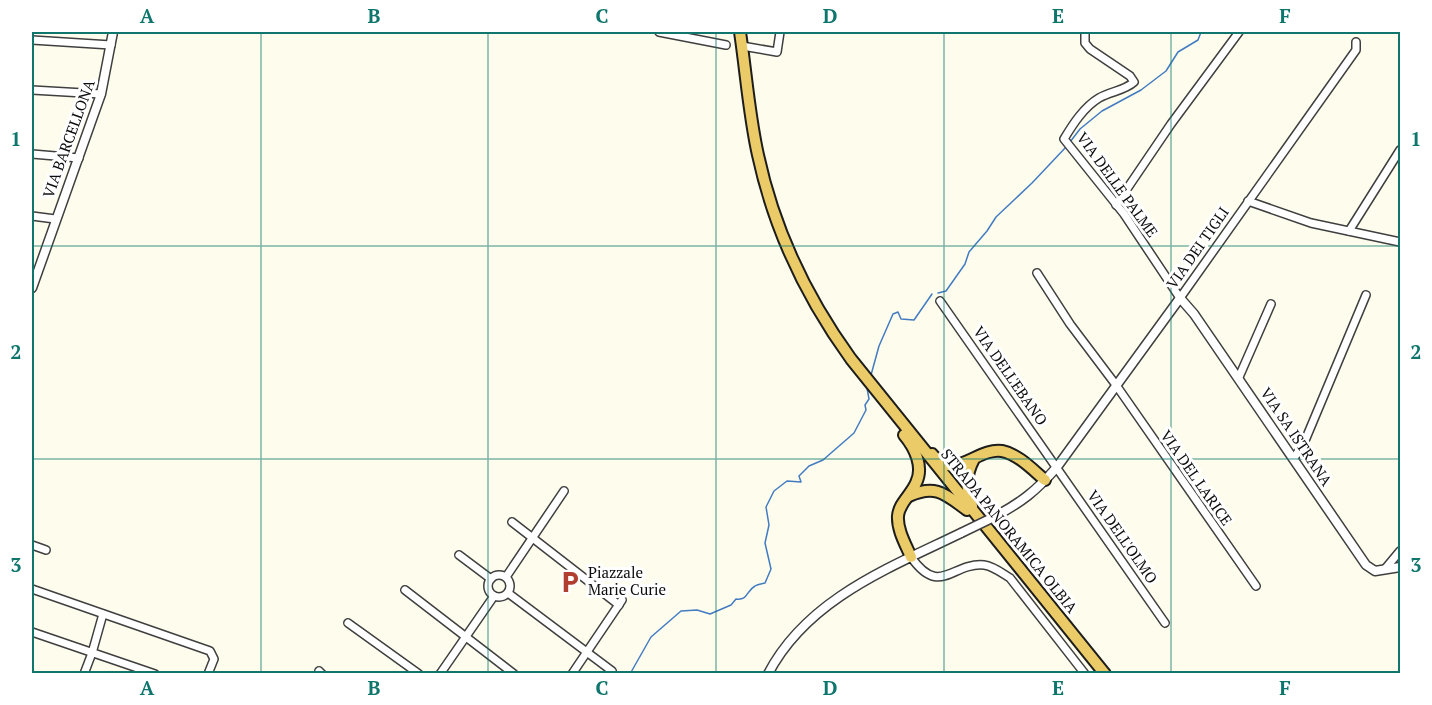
<svg xmlns="http://www.w3.org/2000/svg" width="1432" height="705" viewBox="0 0 1432 705" font-family="'PT Serif',serif">
<style>
.lines{fill:none;stroke-linecap:round;stroke-linejoin:round}
.stream{stroke:#437bc2;stroke-width:1.5}
.minor-casing{stroke:#3f3f3f;stroke-width:10}
.tertiary-casing{stroke:#3f3f3f;stroke-width:11}
.trunk-casing{stroke:#1d1d1d;stroke-width:14}
.minor{stroke:#fff;stroke-width:7}
.tertiary{stroke:#fff;stroke-width:8}
.trunk{stroke:#eacb68;stroke-width:10}
.tertiary-bridge-casing{stroke:#3f3f3f;stroke-width:11;stroke-linecap:butt}
.tertiary-bridge{stroke:#fff;stroke-width:8}
.grid{fill:none;stroke:#0f766e;stroke-width:1.5;stroke-opacity:0.55}
.labels{text-anchor:middle;stroke-width:6;stroke-linejoin:round;paint-order:stroke}
.street-label{font-size:15px;fill:#0c0c0c;stroke:#fff}
.poi-label{font-size:15px;fill:#0c0c0c;stroke:#fff;text-anchor:start}
.neatline{fill:none;stroke:#0f766e;stroke-width:2}
.grid-label{font-size:20px;text-anchor:middle;font-weight:bold;fill:#0f766e}
</style>
<rect width="100%" height="100%" fill="#fefded"/>
<g class="lines">
<g class="stream">
<path d="M1070 142 1080 129 1102 111 1141 90 1166 71 1178 52 1198 40 1201 32"/>
<path d="M938 293 946 291 965 264 969 252 987 231 996 217 1032 183 1066 147"/>
<path d="M871 375 879 346 893 314 898 312 901 319 914 320 932 294"/>
<path d="M630 674 651 637 681 611 697 610 710 614 731 605 736 599C748 601 746 591 755 586 758 584 761 584 765 583L771 569 765 543 769 525 766 507 774 491 787 481 801 482 799 476 809 466 823 460 854 433 866 410 865 405 869 399 867 388"/>
</g>
<g class="minor-casing">
<g id="minor">
<path d="M659 32 726 45"/>
<path d="M1085 32V43L1090 49 1130 76 1134 82C1124 91 1111 91 1099 98 1084 107 1073 124 1064 139L1124 214 1180 298 1356 50V42"/>
<path d="M32 40 111 45"/>
<path d="M742 46 777 52 780 32"/>
<path d="M32 90 101 94"/>
<path d="M32 154 79 158"/>
<path d="M1248 201 1311 223 1400 242"/>
<path d="M1116 205 1171 124 1239 32"/>
<path d="M32 216 55 219"/>
<path d="M1349 231 1400 150"/>
<path d="M1037 273 1070 324 1116 385 1256 586"/>
<path d="M940 301 1165 623"/>
<path d="M1239 377 1271 304"/>
<path d="M1294 458 1304 443 1366 295"/>
<path d="M512 522 619 605"/>
<path d="M32 545 46 550"/>
<path d="M459 555 491 579"/>
<path d="M911 557C940 598 952 562 984 565 993 566 1002 573 1010 578L1085 674"/>
<path d="M1385 569 1400 551"/>
<circle cx="499" cy="586" r="11"/>
<path d="M506 577 564 491"/>
<path d="M32 589 210 651 214 659 208 674"/>
<path d="M405 590 514 674"/>
<path d="M508 593 612 671"/>
<path d="M348 623 419 674"/>
<path d="M32 632 155 674"/>
<path d="M319 671 322 674"/>
<path d="M84 674 92 653 103 614"/>
<path d="M440 674 494 596"/>
<path d="M572 674 622 600"/>
</g>
</g>
<g class="tertiary-casing">
<g id="tertiary">
<path d="M32 288 101 94 113 32"/>
<path d="M994 517C1022 502 1036 491 1057 467L1180 298 1194 314 1366 565 1375 571 1400 567"/>
<path d="M768 674C807 599 889 568 961 533"/>
</g>
</g>
<g class="trunk-casing">
<g id="trunk">
<path d="M740 32C746 72 749 115 758 155 774 229 806 297 851 359L1105 674"/>
<path d="M904 435C915 448 924 467 916 483 911 495 899 503 898 516 897 530 906 545 911 557"/>
<path d="M932 454C954 483 977 447 1002 451 1018 454 1033 470 1045 480"/>
<path d="M909 496C936 484 945 494 967 510"/>
<path d="M972 506C966 488 965 476 974 459"/>
</g>
</g>
<use href="#minor" class="minor"/>
<use href="#tertiary" class="tertiary"/>
<use href="#trunk" class="trunk"/>
<g class="tertiary-bridge-casing">
<path id="tertiary-bridge" d="M961 533 994 517"/>
</g>
<use href="#tertiary-bridge" class="tertiary-bridge"/>
</g>
<path class="grid" d="M261 32V674M488 32V674M716 32V674M944 32V674M1171 32V674M32 246H1400M32 459H1400"/>
<defs>
<g id="parking-bare" transform="scale(1.8)"><path d="M-3.5-5.5H1a3.5 3.5 0 0 1 0 7H-1V5.5H-3.5ZM-1-3.4V-.6H.8a1.4 1.4 0 0 0 0-2.8Z" fill="#b13f30" stroke="#fff" stroke-width="2.5" paint-order="stroke"/></g>
</defs>
<g fill-rule="evenodd">
<use href="#parking-bare" x="570" y="582"/>
</g>
<g class="labels">
<g class="street-label">
<text transform="translate(69 139) rotate(-70)" y="5">VIA BARCELLONA</text>
<text transform="translate(1117 185) rotate(54)" y="5">VIA DELLE PALME</text>
<text transform="translate(1198 248) rotate(-55)" y="5">VIA DEI TIGLI</text>
<text transform="translate(1010 376) rotate(55)" y="5">VIA DELL'EBANO</text>
<text transform="translate(1296 437) rotate(56)" y="5">VIA SA ISTRANA</text>
<text transform="translate(1196 478) rotate(55)" y="5">VIA DEL LARICE</text>
<text transform="translate(1009 531) rotate(51)" y="5">STRADA PANORAMICA OLBIA</text>
<text transform="translate(1122 537) rotate(55)" y="5">VIA DELL'OLMO</text>
</g>
<g class="poi-label">
<text x="588" y="578">Piazzale<tspan x="588" dy="17">Marie Curie</tspan></text>
</g>
</g>
<rect width="1432" height="705" fill="none" stroke="#ffffff" stroke-width="66"/>
<rect x="33" y="33" width="1366" height="639" class="neatline"/>
<g class="grid-label">
<text x="147" y="23">A</text>
<text x="374" y="23">B</text>
<text x="602" y="23">C</text>
<text x="830" y="23">D</text>
<text x="1058" y="23">E</text>
<text x="1285" y="23">F</text>
<text x="16" y="146">1</text>
<text x="1416" y="146">1</text>
<text x="16" y="359">2</text>
<text x="1416" y="359">2</text>
<text x="16" y="572">3</text>
<text x="1416" y="572">3</text>
<text x="147" y="695">A</text>
<text x="374" y="695">B</text>
<text x="602" y="695">C</text>
<text x="830" y="695">D</text>
<text x="1058" y="695">E</text>
<text x="1285" y="695">F</text>
</g>
</svg>
